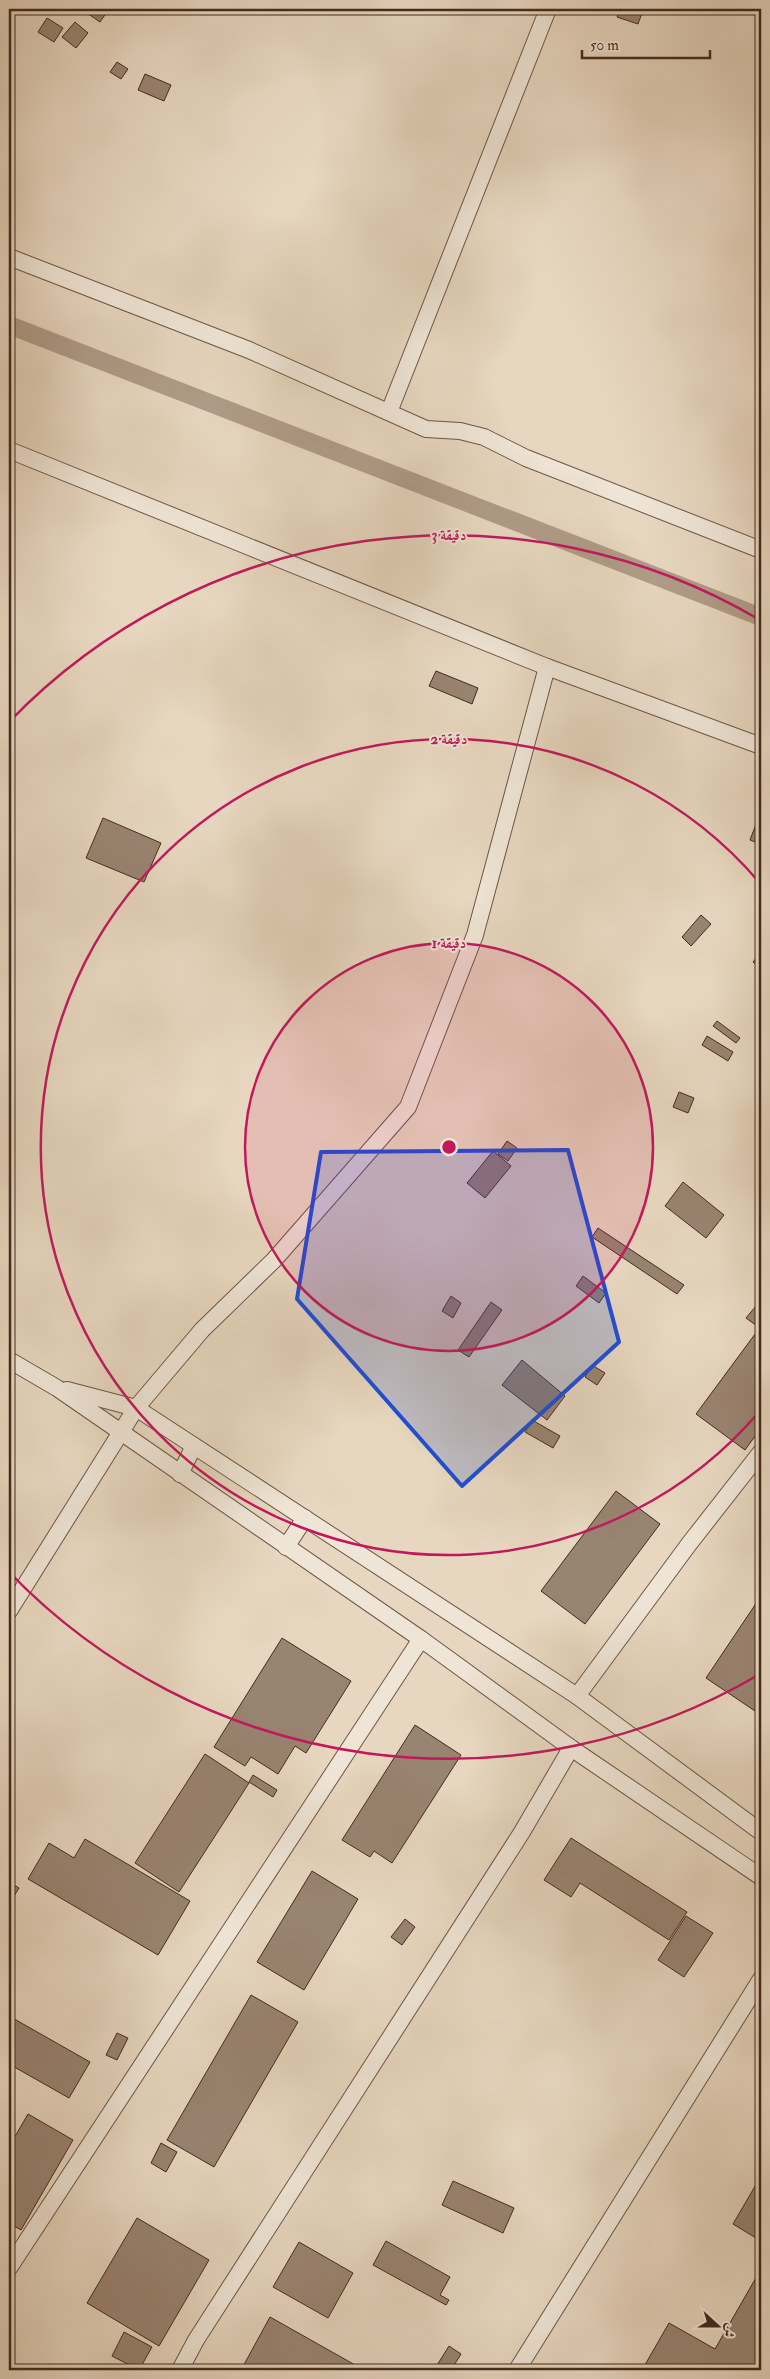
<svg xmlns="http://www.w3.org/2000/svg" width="770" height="2379" viewBox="0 0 770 2379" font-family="'IM FELL Double Pica',Amiri,serif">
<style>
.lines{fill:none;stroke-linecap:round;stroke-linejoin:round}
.canal{stroke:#b09c89;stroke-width:18}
.building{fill:#998472;stroke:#442a1e}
.minor-casing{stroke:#6d5546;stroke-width:18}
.minor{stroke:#efe5d6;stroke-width:16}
.marked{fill:#1d4ed8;fill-opacity:0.2;stroke:#1d4ed8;stroke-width:4;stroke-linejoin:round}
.ring{fill:none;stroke:#c2185b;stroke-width:2.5}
.centre{fill:#c2185b;stroke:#efe5d6;stroke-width:2.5}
.ring-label{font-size:15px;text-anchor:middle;font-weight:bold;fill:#c2185b;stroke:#efe5d6;stroke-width:4;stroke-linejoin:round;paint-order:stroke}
</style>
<rect width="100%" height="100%" fill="#e7d7c0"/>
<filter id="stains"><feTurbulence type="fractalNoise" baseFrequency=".004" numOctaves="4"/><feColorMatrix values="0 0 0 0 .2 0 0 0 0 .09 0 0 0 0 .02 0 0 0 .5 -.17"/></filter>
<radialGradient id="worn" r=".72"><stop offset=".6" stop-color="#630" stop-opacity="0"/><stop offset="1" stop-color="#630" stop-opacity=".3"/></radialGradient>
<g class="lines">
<path class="canal" d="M9 325 761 617"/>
</g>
<g class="building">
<path d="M81 9H109L100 22Z"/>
<path d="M620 9H628L642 13 638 24 617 17Z"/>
<path d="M47 18 63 28 54 42 38 32Z"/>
<path d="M75 22 88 33 76 48 62 37Z"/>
<path d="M117 62 128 69 121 79 110 72Z"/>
<path d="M145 74 171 85 164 101 138 90Z"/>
<path d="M436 671 478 688 472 704 429 686Z"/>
<path d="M761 811V844L750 840Z"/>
<path d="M103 818 161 843 144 882 86 858Z"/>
<path d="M701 915 711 924 691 946 682 937Z"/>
<path d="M761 952V969L753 962Z"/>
<path d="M717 1021 740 1038 736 1043 713 1026Z"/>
<path d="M707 1036 733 1052 728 1061 702 1045Z"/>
<path d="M679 1092 694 1098 688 1113 673 1107Z"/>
<path d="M507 1141 517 1148 508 1161 498 1154Z"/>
<path d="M493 1151 511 1166 485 1198 467 1183Z"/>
<path d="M683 1182 724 1215 706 1238 665 1206Z"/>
<path d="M598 1228 684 1285 677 1294 592 1237Z"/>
<path d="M583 1276 606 1293 599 1303 576 1286Z"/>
<path d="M451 1296 461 1303 453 1318 442 1311Z"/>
<path d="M761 1300V1320L757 1326 746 1318Z"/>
<path d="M491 1302 502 1310 469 1357 458 1350Z"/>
<path d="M761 1326V1428L745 1450 696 1414Z"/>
<path d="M522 1360 565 1396 547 1420 502 1385Z"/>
<path d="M592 1365 605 1373 597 1385 585 1377Z"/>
<path d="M532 1420 560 1436 553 1448 525 1432Z"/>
<path d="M616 1491 660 1524 585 1624 541 1591Z"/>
<path d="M761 1596V1715L706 1678Z"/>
<path d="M282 1638 351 1681 306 1753 295 1746 278 1774 251 1757 245 1766 214 1747Z"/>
<path d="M415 1725 461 1755 392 1863 374 1851 370 1857 342 1840Z"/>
<path d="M205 1754 249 1783 179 1892 135 1863Z"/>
<path d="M253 1775 277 1790 273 1797 249 1782Z"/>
<path d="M571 1838 687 1912 669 1940 580 1883 571 1897 544 1880Z"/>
<path d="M85 1839 190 1901 158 1955 28 1879 49 1843 74 1858Z"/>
<path d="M312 1871 358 1899 304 1990 257 1962Z"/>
<path d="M9 1882 19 1888 9 1904Z"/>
<path d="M686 1916 713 1933 684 1977 658 1960Z"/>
<path d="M405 1919 415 1927 402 1945 391 1937Z"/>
<path d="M251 1995 298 2022 214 2167 167 2140Z"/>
<path d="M9 2016 90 2062 69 2098 9 2064Z"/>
<path d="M117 2033 128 2038 117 2060 106 2055Z"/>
<path d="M28 2114 73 2140 21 2230 9 2223V2147Z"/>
<path d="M161 2143 177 2152 166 2172 151 2163Z"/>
<path d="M761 2176V2241L733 2224Z"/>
<path d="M453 2181 514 2208 503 2233 442 2205Z"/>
<path d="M137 2218 209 2260 159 2346 87 2303Z"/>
<path d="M386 2241 450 2277 440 2295 449 2300 446 2305 373 2265Z"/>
<path d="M299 2242 353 2273 328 2318 273 2287Z"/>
<path d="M761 2269V2362L756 2370H642L669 2323 715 2349Z"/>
<path d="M270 2317 364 2370H241Z"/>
<path d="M124 2332 152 2347 139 2370 112 2356Z"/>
<path d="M449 2346 461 2354 451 2370H434Z"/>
</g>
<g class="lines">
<g class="minor-casing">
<g id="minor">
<path d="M9 257 249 350 426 429 460 431 484 437 526 458 761 550"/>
<path d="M389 412 548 9"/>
<path d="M9 450 547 667 761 746"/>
<path d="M9 1360 57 1388 421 1639 571 1748 761 1877"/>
<path d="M67 1390 136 1408 577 1696 761 1832"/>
<path d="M180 1474 194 1446"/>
<path d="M286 1547 305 1518"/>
<path d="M9 1611 136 1408 202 1330 274 1260 408 1107 475 935 547 667"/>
<path d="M577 1696 689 1544 761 1452"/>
<path d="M9 2268 421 1639"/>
<path d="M180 2370 196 2340 522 1832 571 1748"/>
<path d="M517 2370 761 1979"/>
</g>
</g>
<use href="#minor" class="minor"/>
</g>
<path class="marked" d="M568 1150 619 1342 462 1486 297 1299 321 1152Z"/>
<circle cx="449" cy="1147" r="204" fill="#c2185b" fill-opacity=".12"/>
<g class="ring">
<circle cx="449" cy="1147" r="204"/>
<path d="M759 1412A408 408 0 1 1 759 882"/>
<path d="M760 1674A612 612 0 0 1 9 1572M9 722A612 612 0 0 1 760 620"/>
</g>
<circle cx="449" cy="1147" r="8" class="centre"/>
<g class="ring-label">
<text x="449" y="540">3 دقيقة</text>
<text x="449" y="744">2 دقيقة</text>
<text x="449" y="948">1 دقيقة</text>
</g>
<rect width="770" height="2379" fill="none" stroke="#e7d7c0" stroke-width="30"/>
<rect x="10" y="10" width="750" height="2359" fill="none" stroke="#442a1e" stroke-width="2.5"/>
<rect x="15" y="15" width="740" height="2349" fill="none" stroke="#442a1e"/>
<g transform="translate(718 2326) rotate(111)" stroke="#efe5d6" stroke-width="4" paint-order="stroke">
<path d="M0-4L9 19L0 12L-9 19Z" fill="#442a1e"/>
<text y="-8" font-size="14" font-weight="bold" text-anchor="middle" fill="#442a1e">ش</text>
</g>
<path d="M582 50v8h128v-8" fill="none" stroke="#442a1e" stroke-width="2.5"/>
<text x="590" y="50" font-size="15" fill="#442a1e" stroke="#efe5d6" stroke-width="4" paint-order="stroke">50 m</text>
<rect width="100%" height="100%" filter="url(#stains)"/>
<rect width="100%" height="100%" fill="url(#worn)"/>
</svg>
